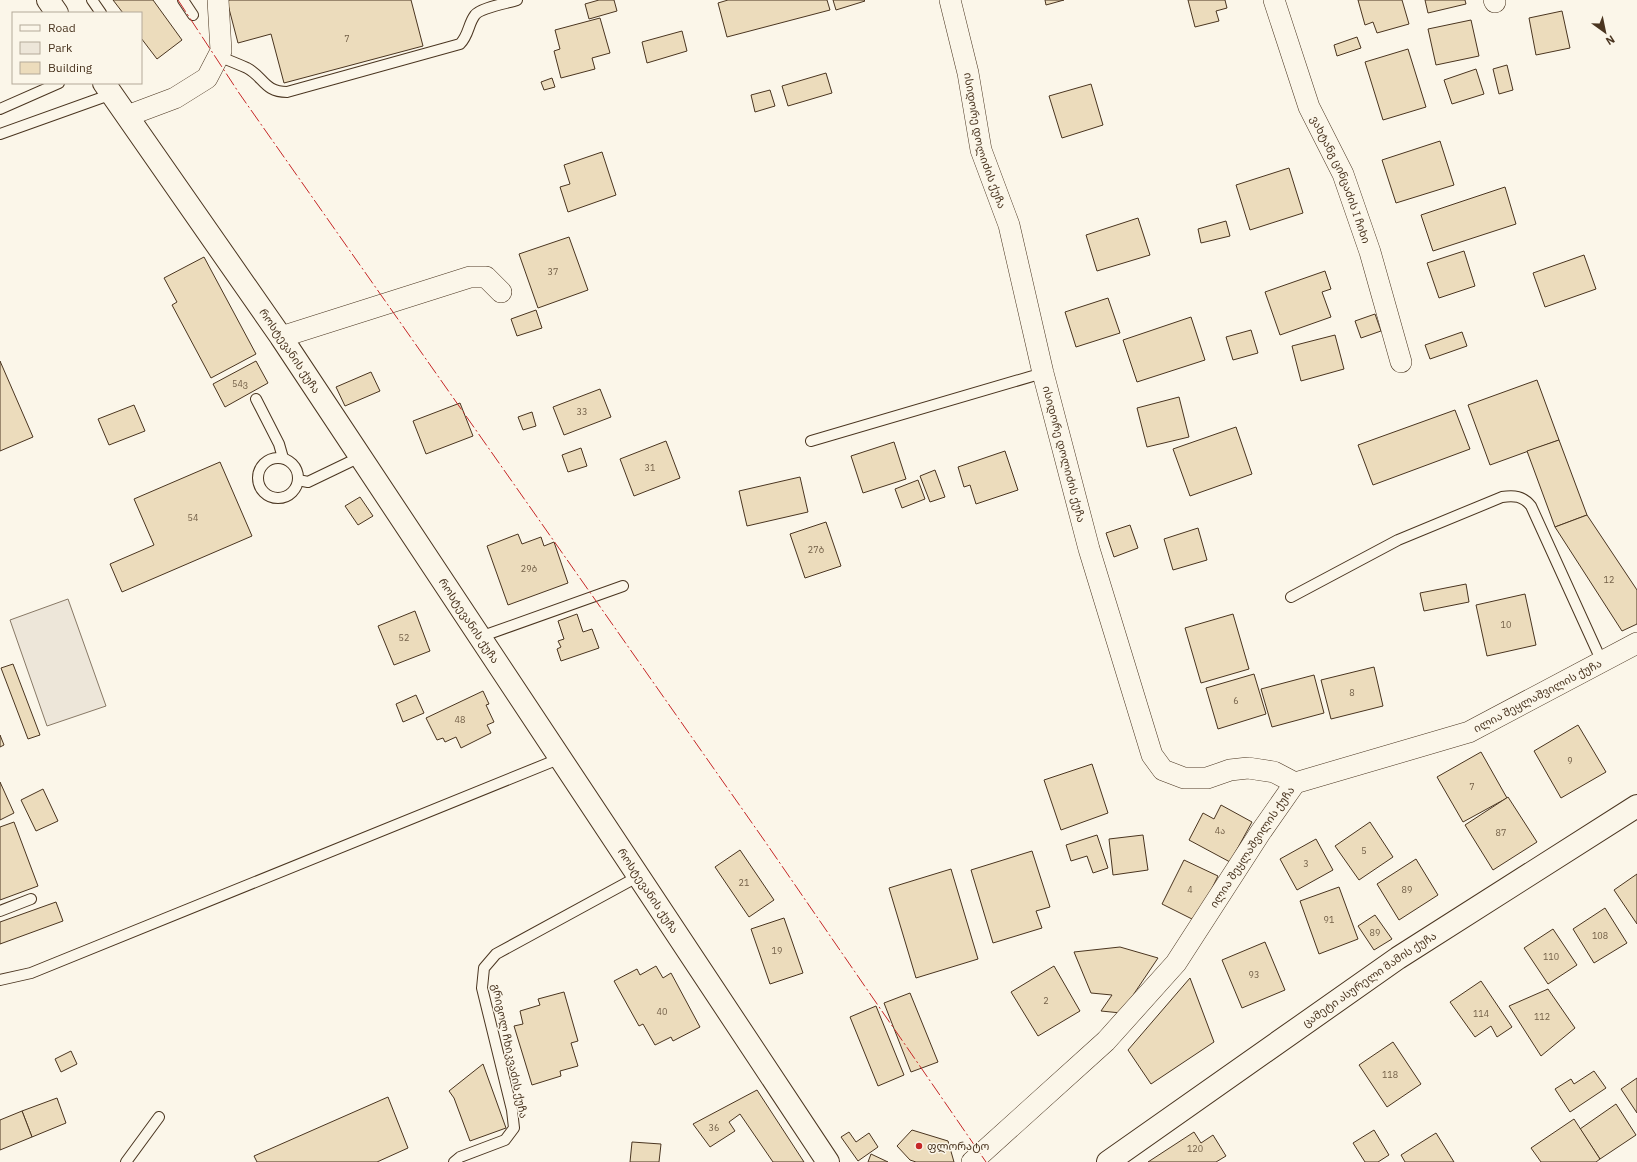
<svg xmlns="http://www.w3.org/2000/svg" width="1637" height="1162" viewBox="0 0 1637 1162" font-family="'IBM Plex Sans','Noto Sans Georgian',sans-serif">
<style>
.green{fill:#ede6d9;stroke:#887966}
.building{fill:#ecdcbc;stroke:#4a3520}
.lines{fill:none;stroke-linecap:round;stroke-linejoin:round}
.lane-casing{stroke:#4a3520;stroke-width:12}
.street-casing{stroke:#4a3520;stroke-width:22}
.secondary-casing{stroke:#4a3520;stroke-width:24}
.lane{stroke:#fbf6e9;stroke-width:10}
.street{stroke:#fbf6e9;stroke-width:21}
.secondary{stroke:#fbf6e9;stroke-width:22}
.power{stroke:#c62828;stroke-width:1;stroke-dasharray:14 3 2 3;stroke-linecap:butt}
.poi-dot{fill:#c62828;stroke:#fbf6e9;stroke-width:1.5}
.labels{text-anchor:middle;stroke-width:3;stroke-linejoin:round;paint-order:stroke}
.number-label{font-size:9px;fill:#725f47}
.street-label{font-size:11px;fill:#4a3520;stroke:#fbf6e9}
.poi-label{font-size:11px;fill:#4a3520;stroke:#fbf6e9;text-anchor:start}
</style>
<rect width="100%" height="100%" fill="#fbf6e9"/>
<path class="green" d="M68 599 106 706 47 726 10 620Z"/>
<g class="building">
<path d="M113 0H153L182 40 157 59 141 38V13H123Z"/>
<path d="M230 0H411L423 46 284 83 271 34 238 43 227 1Z"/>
<path d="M599 0H614L617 11 589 19 585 4Z"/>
<path d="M728 0H827L830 10 727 37 718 3Z"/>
<path d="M833 0H864L865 1 836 10Z"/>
<path d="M1045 0H1064L1046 5Z"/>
<path d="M1188 0H1225L1227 8 1216 11 1219 21 1195 27Z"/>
<path d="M1358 0H1402L1409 24 1377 33 1373 22 1365 25Z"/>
<path d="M1425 0H1465L1466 4 1428 13Z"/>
<path d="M1562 11 1570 48 1536 55 1529 18Z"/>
<path d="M600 18 610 53 592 58 595 69 561 78 554 51 560 49 555 30Z"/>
<path d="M1471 20 1479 56 1436 65 1428 29Z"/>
<path d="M682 31 687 51 647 63 642 42Z"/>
<path d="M1357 37 1361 48 1337 56 1334 45Z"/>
<path d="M1408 49 1426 107 1383 120 1365 62Z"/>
<path d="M1507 65 1513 90 1499 94 1493 69Z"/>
<path d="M1476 69 1484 94 1452 104 1444 80Z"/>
<path d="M826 73 832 93 788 106 782 86Z"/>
<path d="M552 78 555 87 544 90 541 82Z"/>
<path d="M1091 84 1103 125 1062 138 1049 96Z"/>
<path d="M770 90 775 106 755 112 751 95Z"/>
<path d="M1440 141 1454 185 1396 203 1382 160Z"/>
<path d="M602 152 616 195 568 212 560 187 570 184 564 165Z"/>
<path d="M1289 168 1303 213 1250 230 1236 185Z"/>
<path d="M1505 187 1516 224 1433 251 1421 215Z"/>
<path d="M1138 218 1150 255 1097 271 1086 235Z"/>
<path d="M1226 221 1230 236 1201 243 1198 229Z"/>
<path d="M569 237 588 290 538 308 519 254Z"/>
<path d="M1464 251 1475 286 1439 298 1427 263Z"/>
<path d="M1584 255 1596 289 1545 307 1533 273Z"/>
<path d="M204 257 256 354 211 378 172 305 177 302 164 278Z"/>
<path d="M1325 271 1331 289 1322 292 1331 317 1280 335 1265 292Z"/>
<path d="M1108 298 1120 333 1076 347 1065 312Z"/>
<path d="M536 310 542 328 517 336 511 319Z"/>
<path d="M1375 314 1381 331 1361 338 1355 321Z"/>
<path d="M1191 317 1205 360 1137 382 1123 340Z"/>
<path d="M1251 330 1258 353 1233 360 1226 337Z"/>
<path d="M1462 332 1467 346 1430 359 1425 345Z"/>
<path d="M1335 335 1344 369 1301 381 1292 346Z"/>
<path d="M0 361 33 437 0 451Z"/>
<path d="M256 361 268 383 225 407 213 384Z"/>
<path d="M371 372 380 391 345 406 336 387Z"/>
<path d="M1537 380 1559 440 1490 465 1468 405Z"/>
<path d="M600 389 611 417 564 435 553 407Z"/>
<path d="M1179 397 1189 437 1147 447 1137 408Z"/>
<path d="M460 403 473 436 426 454 413 421Z"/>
<path d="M134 405 145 431 109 445 98 419Z"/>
<path d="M1455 410 1470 449 1373 485 1358 445Z"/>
<path d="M532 412 536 426 523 430 518 417Z"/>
<path d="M1236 427 1252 474 1190 496 1173 449Z"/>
<path d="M1559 440 1587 515 1555 527 1527 451Z"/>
<path d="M666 441 680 478 634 496 620 459Z"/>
<path d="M894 442 906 479 863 493 851 456Z"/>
<path d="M581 448 587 466 568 472 562 455Z"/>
<path d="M1005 451 1018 490 976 504 970 485 964 487 958 467Z"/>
<path d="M220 462 252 536 122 592 110 564 154 545 134 499Z"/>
<path d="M935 470 945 497 930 502 920 476Z"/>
<path d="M800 477 808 512 747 526 739 491Z"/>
<path d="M918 480 925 499 902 508 895 489Z"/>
<path d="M360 497 373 516 358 525 345 506Z"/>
<path d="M1587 515 1637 590V624L1622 631 1555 527Z"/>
<path d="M826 522 841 566 805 578 790 534Z"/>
<path d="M1130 525 1138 548 1114 557 1106 533Z"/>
<path d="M1198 528 1207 560 1173 570 1164 539Z"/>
<path d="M518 534 522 544 541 537 544 546 554 542 568 583 508 605 487 546Z"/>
<path d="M1466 584 1469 602 1424 611 1420 593Z"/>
<path d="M1525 594 1536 645 1487 656 1476 605Z"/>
<path d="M415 611 430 651 394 665 378 626Z"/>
<path d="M577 614 583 632 592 629 599 648 561 661 557 649 561 647 558 641 564 639 558 621Z"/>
<path d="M1233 614 1249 669 1201 683 1185 628Z"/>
<path d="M13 664 40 735 28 739 1 668Z"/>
<path d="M1374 667 1383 706 1331 719 1321 680Z"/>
<path d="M1254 674 1266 714 1218 729 1206 688Z"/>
<path d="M1314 675 1324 713 1272 727 1261 689Z"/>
<path d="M483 691 489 704 486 705 494 722 487 725 491 733 461 748 456 737 445 742 443 738 437 740 426 718Z"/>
<path d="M416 695 424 713 403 722 396 704Z"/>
<path d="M1578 725 1606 772 1561 798 1534 751Z"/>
<path d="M0 735 4 745 0 747Z"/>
<path d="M1481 752 1507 798 1463 822 1437 777Z"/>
<path d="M1092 764 1108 813 1061 830 1044 780Z"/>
<path d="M0 782 14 813 0 820Z"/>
<path d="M43 789 58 821 36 831 21 800Z"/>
<path d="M1508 797 1537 842 1493 870 1465 825Z"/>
<path d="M1221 805 1252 822 1230 862 1189 840 1203 813 1214 819Z"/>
<path d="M14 822 38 886 0 900V827Z"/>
<path d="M1370 822 1393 857 1359 880 1335 846Z"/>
<path d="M1097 835 1108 868 1093 873 1087 856 1071 861 1066 845Z"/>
<path d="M1143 835 1148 870 1113 875 1109 839Z"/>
<path d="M1316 839 1333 870 1297 890 1280 859Z"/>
<path d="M740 850 774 900 749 917 715 867Z"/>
<path d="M1032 851 1050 907 1036 911 1042 928 993 943 971 870Z"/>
<path d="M1416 859 1438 895 1399 920 1377 884Z"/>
<path d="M1184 860 1218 876 1196 921 1162 904Z"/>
<path d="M951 869 978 959 916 978 889 888Z"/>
<path d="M1637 874V924L1614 890Z"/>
<path d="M1339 887 1358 939 1319 954 1300 901Z"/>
<path d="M56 902 63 921 0 944V922Z"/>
<path d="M1605 908 1627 943 1594 963 1573 929Z"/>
<path d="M1375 915 1392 939 1374 950 1358 926Z"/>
<path d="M784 918 803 973 770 984 751 929Z"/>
<path d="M1553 929 1577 965 1548 984 1524 948Z"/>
<path d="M1265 942 1285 990 1242 1008 1222 960Z"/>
<path d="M1120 947 1158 958 1121 1013 1101 1011 1112 995 1091 993 1074 952Z"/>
<path d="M656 966 663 978 671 973 700 1027 673 1041 671 1037 655 1045 643 1024 639 1026 614 981 637 969 640 975Z"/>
<path d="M1054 966 1080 1011 1038 1036 1011 992Z"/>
<path d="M1190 978 1214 1042 1151 1084 1128 1050Z"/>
<path d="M1481 981 1512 1027 1497 1037 1491 1026 1475 1037 1450 1002Z"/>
<path d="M1548 989 1575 1028 1541 1056 1509 1006Z"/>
<path d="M564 992 578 1041 571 1043 578 1066 560 1071 561 1076 532 1085 514 1026 523 1024 520 1011 540 1005 538 999Z"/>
<path d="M910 993 938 1062 911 1072 884 1003Z"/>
<path d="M876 1006 904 1075 878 1086 850 1017Z"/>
<path d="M1393 1042 1421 1084 1387 1107 1359 1065Z"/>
<path d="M71 1051 77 1064 61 1072 55 1059Z"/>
<path d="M483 1064 506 1128 470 1141 454 1098 449 1091Z"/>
<path d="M1594 1071 1606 1088 1570 1112 1555 1089 1571 1079 1574 1084Z"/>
<path d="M1637 1078V1113L1621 1089Z"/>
<path d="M757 1090 804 1162H773L740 1114 729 1122 735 1131 710 1147 693 1124Z"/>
<path d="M388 1097 408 1148 377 1162H257L254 1156Z"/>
<path d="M57 1098 66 1123 32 1137 22 1111Z"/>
<path d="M1616 1104 1636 1135 1600 1159 1580 1129Z"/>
<path d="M22 1111 32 1137 0 1150V1120Z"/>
<path d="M1574 1119 1600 1159 1596 1162H1541L1531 1148Z"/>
<path d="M912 1130 948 1141 954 1162H916L910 1160 897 1146Z"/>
<path d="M1374 1130 1389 1155 1378 1162H1365L1353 1143Z"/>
<path d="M849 1132 856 1142 869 1133 878 1147 858 1161 841 1137Z"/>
<path d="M1194 1132 1201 1143 1213 1135 1226 1156 1216 1162H1148Z"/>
<path d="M1436 1133 1454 1162H1405L1401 1155Z"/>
<path d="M632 1142 661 1144 659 1162H630Z"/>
<path d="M871 1154 888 1162H868Z"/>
</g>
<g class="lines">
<g class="lane-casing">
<g id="lane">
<path d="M92 0 101 13"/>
<path d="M183 0 193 15"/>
<path d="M218 56C228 60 238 64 247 68 264 77 264 92 287 92L460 44C469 35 468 24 475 15 480 8 508 3 517 0"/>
<path d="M0 109 59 83"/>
<path d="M0 134 112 94"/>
<path d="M256 399 279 444 283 458"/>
<path d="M811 441 1043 373"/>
<circle cx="278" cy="478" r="20"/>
<path d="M298 480 308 482 360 457"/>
<path d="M1291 597 1398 540 1502 497C1514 495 1523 496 1531 506L1602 662"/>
<path d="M480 637 623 586"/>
<path d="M0 911 31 899"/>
<path d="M0 980 31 973 561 758"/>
<path d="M126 1162 159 1117"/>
<path d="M454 1162 460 1157 505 1140 514 1128 512 1110 482 988 484 968 496 954 639 876"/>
</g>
</g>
<g class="street-casing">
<g id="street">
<path id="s1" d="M950 0 968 73 981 150 1009 225 1043 373 1089 549 1152 755 1163 770 1184 778H1207L1230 770 1248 768 1274 772 1295 783"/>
<path id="s2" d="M1274 0 1309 107 1343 174 1370 252 1401 362"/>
<path d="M1494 0 1495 2"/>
<path d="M127 116 175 98 207 78 221 51 218 0"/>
<path d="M281 337 470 277H486L501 292"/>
<path id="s3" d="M972 1162 1106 1041 1176 963 1260 833 1295 783 1469 732 1637 643"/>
</g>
</g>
<g class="secondary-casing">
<g id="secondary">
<path d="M48 0 57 13"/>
<path id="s4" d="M104 83 281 337 828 1162"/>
<path id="s5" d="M1108 1162 1398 958 1637 806"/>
</g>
</g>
<use href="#lane" class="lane"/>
<use href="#street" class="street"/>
<use href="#secondary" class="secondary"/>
<path class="power" d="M178 0 239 93 764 840 986 1162"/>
</g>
<circle class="poi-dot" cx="919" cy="1146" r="4"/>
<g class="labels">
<g class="number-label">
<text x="347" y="42">7</text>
<text x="553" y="275">37</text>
<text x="240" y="387">54ვ</text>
<text x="582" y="415">33</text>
<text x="650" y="471">31</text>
<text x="193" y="521">54</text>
<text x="816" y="553">27ბ</text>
<text x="529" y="572">29ბ</text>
<text x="1609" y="583">12</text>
<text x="1506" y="628">10</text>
<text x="404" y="641">52</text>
<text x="1352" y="696">8</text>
<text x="1236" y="704">6</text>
<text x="460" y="723">48</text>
<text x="1570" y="764">9</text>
<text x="1472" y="790">7</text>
<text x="1220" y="834">4ა</text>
<text x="1501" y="836">87</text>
<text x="1364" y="854">5</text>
<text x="1306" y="867">3</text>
<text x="744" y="886">21</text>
<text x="1190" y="893">4</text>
<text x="1407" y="893">89</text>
<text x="1329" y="923">91</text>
<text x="1375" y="936">89</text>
<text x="1600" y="939">108</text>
<text x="777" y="954">19</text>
<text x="1551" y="960">110</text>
<text x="1254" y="978">93</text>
<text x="1046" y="1004">2</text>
<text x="662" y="1015">40</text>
<text x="1481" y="1017">114</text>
<text x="1542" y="1020">112</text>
<text x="1390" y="1078">118</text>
<text x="714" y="1131">36</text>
<text x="1195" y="1152">120</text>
</g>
<g class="street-label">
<text dy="4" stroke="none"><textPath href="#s1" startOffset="145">ისიდორე დოლიძის ქუჩა</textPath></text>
<text dy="4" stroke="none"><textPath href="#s2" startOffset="192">ვახტანგ ცინცაძის I ჩიხი</textPath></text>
<text dy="4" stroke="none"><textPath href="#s4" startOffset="326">როსტევანის ქუჩა</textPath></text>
<text dy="4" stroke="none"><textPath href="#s1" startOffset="469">ისიდორე დოლიძის ქუჩა</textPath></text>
<text dy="4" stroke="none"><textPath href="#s4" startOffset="650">როსტევანის ქუჩა</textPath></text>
<text dy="4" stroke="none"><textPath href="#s3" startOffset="760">ილია შეყლაშვილის ქუჩა</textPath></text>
<text dy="4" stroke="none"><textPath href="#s3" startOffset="424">ილია შეყლაშვილის ქუჩა</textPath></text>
<text dy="4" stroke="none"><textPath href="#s4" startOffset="974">როსტევანის ქუჩა</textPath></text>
<text dy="4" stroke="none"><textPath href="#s5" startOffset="319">ცამეტი ასურელი მამის ქუჩა</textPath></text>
<text transform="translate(510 1051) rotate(78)" y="4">გრიგოლ ჩხიკვაძის ქუჩა</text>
</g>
<g class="poi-label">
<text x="927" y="1150">ფლორატო</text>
</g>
</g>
<rect x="12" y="12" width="130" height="72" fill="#fbf6e9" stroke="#b4a999"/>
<rect x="20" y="25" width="20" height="6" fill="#fbf6e9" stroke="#b4a999"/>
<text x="48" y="32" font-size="12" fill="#4a3520">Road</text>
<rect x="20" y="42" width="20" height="12" fill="#ede6d9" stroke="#b4a999"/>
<text x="48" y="52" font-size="12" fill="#4a3520">Park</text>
<rect x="20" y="62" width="20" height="12" fill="#ecdcbc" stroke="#b4a999"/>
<text x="48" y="72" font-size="12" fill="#4a3520">Building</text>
<g transform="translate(1605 32) rotate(147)" stroke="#fbf6e9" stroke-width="3" paint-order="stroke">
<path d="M0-3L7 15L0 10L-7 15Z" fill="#4a3520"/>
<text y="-6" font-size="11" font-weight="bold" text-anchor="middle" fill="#4a3520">N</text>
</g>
</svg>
